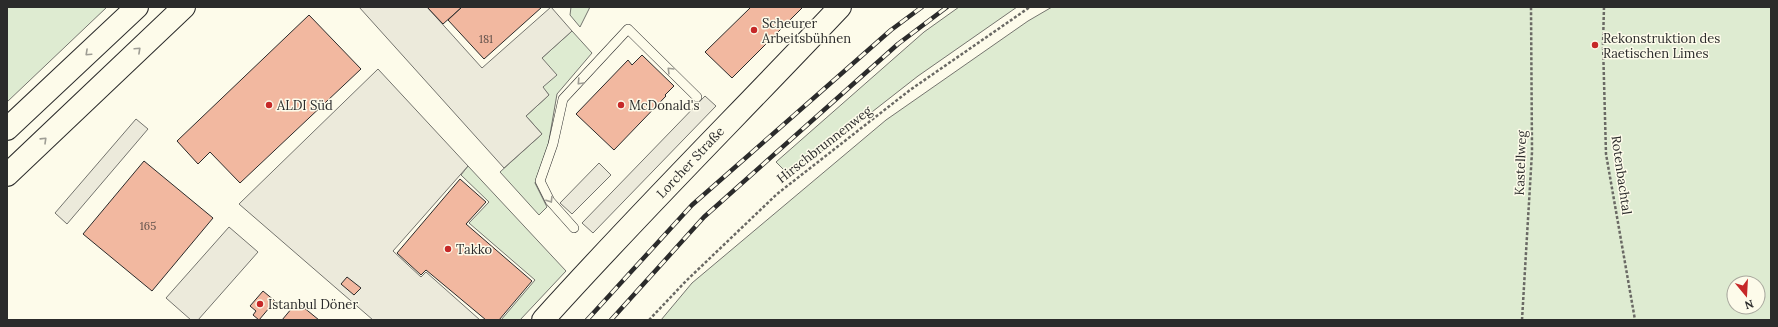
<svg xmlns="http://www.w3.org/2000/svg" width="1778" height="327" viewBox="0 0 1778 327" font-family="Lora,serif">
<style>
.green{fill:#deebd1;stroke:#74746e;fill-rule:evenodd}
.parking{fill:#eceadb;stroke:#74746e}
.building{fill:#f2b8a0;stroke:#2b2b2b}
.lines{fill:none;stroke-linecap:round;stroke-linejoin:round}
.service-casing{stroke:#2b2b2b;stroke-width:10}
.tertiary-casing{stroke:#2b2b2b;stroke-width:24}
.trunk-casing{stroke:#2b2b2b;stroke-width:24}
.path{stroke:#6a6964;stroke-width:2.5;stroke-dasharray:3 2;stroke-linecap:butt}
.service{stroke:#fdfbea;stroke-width:9}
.tertiary{stroke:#fdfbea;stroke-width:22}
.trunk{stroke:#fdfbea;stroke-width:22}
.rail-casing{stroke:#2b2b2b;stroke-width:4.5}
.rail{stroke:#fdfbea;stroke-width:3;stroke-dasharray:9;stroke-linecap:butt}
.oneway{stroke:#9e9d94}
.poi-dot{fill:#c62828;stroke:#fdfbea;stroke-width:1.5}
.labels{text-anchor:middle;stroke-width:3;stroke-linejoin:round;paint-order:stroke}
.number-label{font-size:11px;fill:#5d4e48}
.poi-label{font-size:13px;fill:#2b2b2b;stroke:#fdfbea;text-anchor:start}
.street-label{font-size:13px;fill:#2b2b2b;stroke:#fdfbea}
</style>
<rect width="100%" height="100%" fill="#fdfbea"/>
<g class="green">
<path d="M7 7H107L7 102Z"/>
<path d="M571 7H590L580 27 570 15Z"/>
<path d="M959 7H1017L918 76 790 176 776 162 924 32Z"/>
<path d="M1052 7H1771V320H661L692 283 886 120 1028 21ZM1734 283H1758V307H1734Z"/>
<path d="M572 31 592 53 557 94 548 146 535 183 547 207 539 215 500 172 542 134 526 116 549 95 543 88 542 58Z"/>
<path d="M468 166 566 271 520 320H501L535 280 469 223 489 202 461 175Z"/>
</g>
<g class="parking">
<path d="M359 7H427L482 68 551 7 572 31 542 58 557 75 543 87 549 95 526 116 542 134 504 168Z"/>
<path d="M378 69 468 166 393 251 421 277 426 272 480 320H373L239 204Z"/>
<path d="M705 96 716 106 593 233 582 223Z"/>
<path d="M136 119 148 129 67 224 55 213Z"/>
<path d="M599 163 611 175 572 214 560 203Z"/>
<path d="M229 227 258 252 198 320H191L166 298Z"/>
</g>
<g class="building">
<path d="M427 7H462L443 24Z"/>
<path d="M462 7H542L484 59 448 20Z"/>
<path d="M751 7H803L732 78 705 52Z"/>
<path d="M309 15 361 69 240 183 210 152 198 164 177 141Z"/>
<path d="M642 55 674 86 665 95 666 96 614 150 576 114 628 60 632 65Z"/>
<path d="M144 161 213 218 152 291 83 234Z"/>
<path d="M460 179 486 202 466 224 532 281 499 320H486L426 270 421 275 397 253Z"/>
<path d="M347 277 361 288 354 295 341 284Z"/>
<path d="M263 291 275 301 259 320 253 315 256 311 250 306Z"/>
<path d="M297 302 319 320H282Z"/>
</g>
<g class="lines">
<g class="service-casing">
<path id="service" d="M574 228 550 201 540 181 553 144 563 99 628 29 697 97"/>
</g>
<g class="tertiary-casing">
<path id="tertiary" d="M543 320C639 213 741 112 840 7"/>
</g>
<g class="trunk-casing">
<g id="trunk">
<path d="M7 129 137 7"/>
<path d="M7 175 184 7"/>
</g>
</g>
<g class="path">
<path d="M1604 7 1603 44 1606 154 1635 320"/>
<path d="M649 320 686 281 777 194 910 90 1030 7"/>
<path d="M1522 320 1532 152 1531 7"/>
</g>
<use href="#service" class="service"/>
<use href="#tertiary" class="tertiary"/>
<use href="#trunk" class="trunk"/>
<g class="rail-casing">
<g id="rail">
<path d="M587 320 692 205 891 30 922 7"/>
<path d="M611 320 704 217 898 44 947 7"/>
</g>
</g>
<use href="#rail" class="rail"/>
</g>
<defs><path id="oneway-chevron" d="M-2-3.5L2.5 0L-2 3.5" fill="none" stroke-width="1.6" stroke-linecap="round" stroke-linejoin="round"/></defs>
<g class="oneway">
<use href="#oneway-chevron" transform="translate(138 50) rotate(-43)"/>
<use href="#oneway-chevron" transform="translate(88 53) rotate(137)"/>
<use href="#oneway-chevron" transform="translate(670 70) rotate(-135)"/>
<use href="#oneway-chevron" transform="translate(580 82) rotate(133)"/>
<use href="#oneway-chevron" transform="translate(44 140) rotate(-44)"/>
<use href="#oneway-chevron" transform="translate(550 200) rotate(58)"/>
</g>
<g class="poi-dot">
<circle cx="754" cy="30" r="4"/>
<circle cx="1595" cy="45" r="4"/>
<circle cx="269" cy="105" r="4"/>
<circle cx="621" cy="105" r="4"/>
<circle cx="448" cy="249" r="4"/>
<circle cx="260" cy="304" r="4"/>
</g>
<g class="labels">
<g class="number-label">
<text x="486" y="43">181</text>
<text x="148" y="230">165</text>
</g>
<g class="poi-label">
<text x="762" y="28">Scheurer<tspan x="762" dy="15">Arbeitsbühnen</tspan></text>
<text x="1603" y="43">Rekonstruktion des<tspan x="1603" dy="15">Raetischen Limes</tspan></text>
<text x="277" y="110">ALDI Süd</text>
<text x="629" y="110">McDonald's</text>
<text x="456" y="254">Takko</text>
<text x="268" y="309">Istanbul Döner</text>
</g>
<g class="street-label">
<text transform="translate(824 144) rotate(-38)" y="5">Hirschbrunnenweg</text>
<text transform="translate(690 162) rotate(-47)" y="5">Lorcher Straße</text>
<text transform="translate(1520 163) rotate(-88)" y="5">Kastellweg</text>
<text transform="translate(1622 175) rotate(82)" y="5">Rotenbachtal</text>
</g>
</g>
<rect width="1778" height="327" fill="none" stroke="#2b2b2b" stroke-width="16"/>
<g transform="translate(1746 295) rotate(162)"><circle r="19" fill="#fdfbea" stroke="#a9a89e"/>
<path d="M0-3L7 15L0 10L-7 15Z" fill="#c62828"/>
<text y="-6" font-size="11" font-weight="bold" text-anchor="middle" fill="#2b2b2b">N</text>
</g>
</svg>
